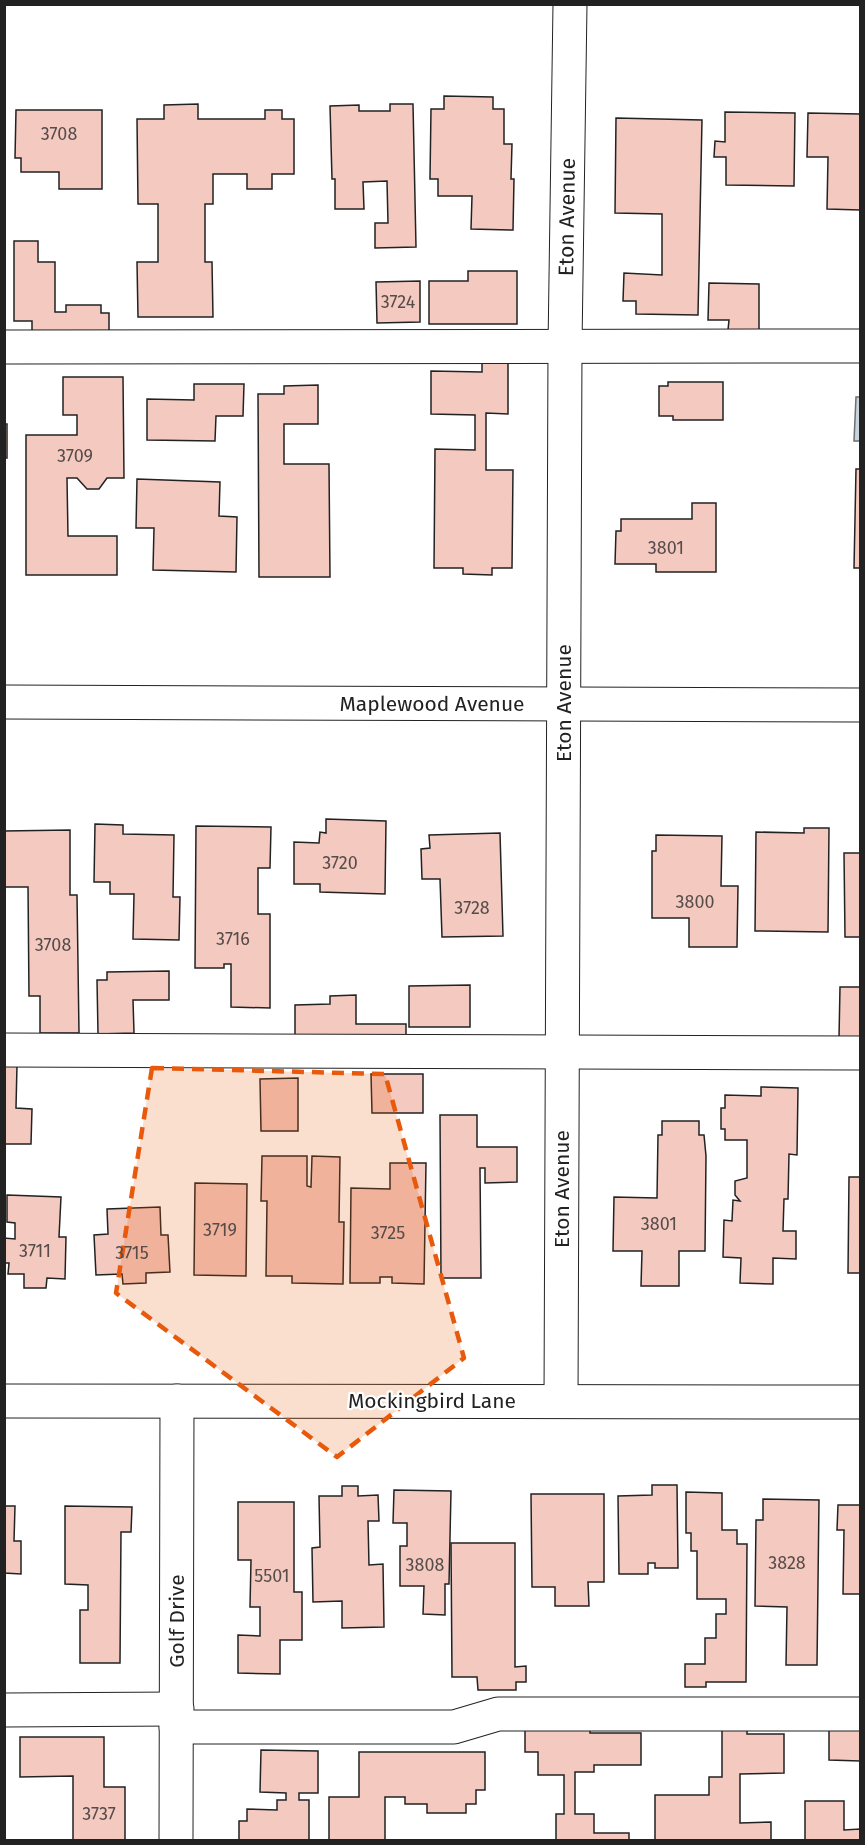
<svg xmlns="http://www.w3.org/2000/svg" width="865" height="1845" viewBox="0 0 865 1845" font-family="'Fira Sans',sans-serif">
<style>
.water{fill:#c7d3dd;stroke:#6f6f6f;stroke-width:1.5}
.building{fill:#f3c9c0;stroke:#222;stroke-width:1.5}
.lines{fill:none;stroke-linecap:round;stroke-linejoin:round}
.minor-casing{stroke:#222;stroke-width:35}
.major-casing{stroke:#222;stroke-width:35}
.minor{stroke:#fff;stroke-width:33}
.major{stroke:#fff;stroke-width:33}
.marked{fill:#e8590c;fill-opacity:0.2;stroke:#e8590c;stroke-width:4.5;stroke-dasharray:12 8;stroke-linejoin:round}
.labels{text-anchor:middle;stroke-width:4.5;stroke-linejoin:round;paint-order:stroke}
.number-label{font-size:18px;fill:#564c4a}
.street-label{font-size:21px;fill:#222;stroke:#fff}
</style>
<rect width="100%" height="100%" fill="#fff"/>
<path class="water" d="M856 397H860V441H854Z"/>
<g class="building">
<path d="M444 96 493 97V109H504V144H512L511 179H514L513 230 471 229 472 196H438V179H430L431 109H444Z"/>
<path d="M198 104V119H265V110H282V119H294V174H272V189H247V174H213V204H205V262H212L213 317H138L137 262H158V204H138L137 119H164V105Z"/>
<path d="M390 104H413L416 247 375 248V223H388L387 181 363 182 364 209H335V179H332L330 106 359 105V111H390Z"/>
<path d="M16 110H102V189H59V172H21V158H15Z"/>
<path d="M725 112 795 113 794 186 726 185V157H714L715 141 725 142Z"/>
<path d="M808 113 860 114V210L827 209 828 157H807Z"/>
<path d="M616 118 702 120 698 315 636 314V301H623L624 273 662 275V214L615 213Z"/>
<path d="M14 241H38V262H55V312H66V305H101V313H109V331H32V321H14Z"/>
<path d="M468 271H517V324H429V281H468Z"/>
<path d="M420 281V322L377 323 376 282Z"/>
<path d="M709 283 759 284V331L728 330 729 320H708Z"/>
<path d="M482 360H508V414L486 413V470H513L512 568H492V575L463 574V568H434L435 449 475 450V415L431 414V371L482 372Z"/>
<path d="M63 377H123L124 478H107L99 489H87L77 478H67L68 536H117V575H26V435H77V415H63Z"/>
<path d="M668 382H723V420H673V416H659V386H668Z"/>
<path d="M194 384H244L243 416H216L215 441 147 440V399L194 400Z"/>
<path d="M318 385V424H284V464H329L330 577H259L258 394H284V386Z"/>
<rect x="4" y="424" width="3" height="34"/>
<path d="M856 469H860V568H854Z"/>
<path d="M137 479 220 482 219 516 237 517 236 572 153 570 154 528H136Z"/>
<path d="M692 503H716V572H656V564H615L616 531H621V519H692Z"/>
<path d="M326 819 386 821 385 894 320 892V884H294V842L319 843 320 832 326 833Z"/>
<path d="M95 824 123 825V834L174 835 173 897H180L179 940 133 939 134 894H110V882H94Z"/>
<path d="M196 826 271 827 270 868H258V914H270V1008L231 1007V964H224V968H195Z"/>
<path d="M804 828H829L828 932 755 931 756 832 804 833Z"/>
<path d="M70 830V895H77L79 1033H40V996H29L28 887H4V831Z"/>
<path d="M500 833 503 936 442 937 440 879H422L421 849 430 848 429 835Z"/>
<path d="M656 835 722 836 721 886H738L737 947H689V918H652V851H656Z"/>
<path d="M844 853H860V937H845Z"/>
<path d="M169 971V1000H133L134 1033 98 1034 97 980H107V972Z"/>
<path d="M470 985V1027H409V986Z"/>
<path d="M840 987H860V1039L839 1038Z"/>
<path d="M356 995V1024H406V1041L295 1042V1005L330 1004V996Z"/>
<path d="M4 1065H17L16 1108 32 1109 31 1144H4Z"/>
<path d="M371 1074H423V1113H372Z"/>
<path d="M298 1078V1131H261L260 1079Z"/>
<path d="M761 1087 798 1088 797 1155 789 1154 788 1199H784L783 1231H796V1259L773 1258V1284L740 1283 741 1258 723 1257 724 1220 732 1221 733 1200 740 1201 735 1195V1181L747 1178V1140H725V1129H721V1108H725V1095L761 1096Z"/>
<path d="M440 1115H477V1147H517V1182L485 1183V1168H480L481 1278H441Z"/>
<path d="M662 1121H699V1135H704L706 1156 705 1251H679V1286H641L642 1251H613L614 1197 657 1198 658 1135H662Z"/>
<path d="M262 1156H307V1186L311 1187 312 1156 340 1157 339 1222H344L343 1284 292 1283V1276H266L267 1201H261Z"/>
<path d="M390 1163H426L424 1284 392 1283V1277H380V1283H350L351 1188 390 1189Z"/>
<path d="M849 1177H860V1273H848Z"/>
<path d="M195 1183 247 1184 246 1276 194 1275Z"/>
<path d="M7 1195 61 1197 59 1237H66L65 1279 47 1278 46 1288H24V1274H8L9 1263H4V1238L15 1239V1223L7 1222Z"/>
<path d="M160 1207 161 1235H168L170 1272 146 1273V1283L123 1284 122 1274 96 1275 94 1235 108 1234 107 1209Z"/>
<path d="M652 1485H677L678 1568H655V1563H648V1574H619L618 1496 652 1495Z"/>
<path d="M342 1486H358V1496L378 1495 379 1521H368L369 1565 383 1564 384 1627 342 1628V1601L313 1602 312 1548 320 1547 319 1496H342Z"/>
<path d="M394 1490 451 1491 449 1584H445V1615L423 1614 424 1586H400V1546H407V1523H393Z"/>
<path d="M686 1492 722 1493V1530H737V1544H747L746 1682H706V1687H685V1664H705V1638H716V1614H726V1599H697V1551H691V1533H686Z"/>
<path d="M531 1494H604V1582H588L589 1606H555V1587H532Z"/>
<path d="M763 1499 819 1500 817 1665H786L787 1607 755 1606 756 1520H763Z"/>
<path d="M238 1502H294V1592H302V1640H280V1674L238 1673V1635L260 1636V1607H250L251 1560H238Z"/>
<path d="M838 1505H860V1594H843L844 1530H837Z"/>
<path d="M4 1506H15L14 1541H21V1574L4 1573Z"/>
<path d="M65 1506 132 1507 131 1532H121L120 1663H80V1610H88V1585L65 1584Z"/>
<path d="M451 1543H515V1667L526 1666V1682H516V1690H478L477 1677H452Z"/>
<path d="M525 1724H590V1733H641V1765H594V1772H575V1814H594V1833H629V1840H556V1814H564V1775H538V1752H525Z"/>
<path d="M722 1725H747V1734H784V1773L740 1774V1823L771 1822V1840H655V1795H709V1777H722Z"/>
<path d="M829 1726H860V1761L829 1760Z"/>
<path d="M20 1737H104V1787H125V1840H73V1776L20 1777Z"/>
<path d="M261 1750 318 1751V1793H299V1800H309V1840H239V1821H247V1809L277 1810V1800H286V1793L260 1792Z"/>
<path d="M359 1752H485V1790H476V1804H466V1813H427V1804H405V1797H385V1840H329V1797H359Z"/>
<path d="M805 1801H844V1830L860 1829V1840H805Z"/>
</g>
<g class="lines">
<g class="minor-casing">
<g id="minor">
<path d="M4 347 860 346"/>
<path d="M4 702 860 705"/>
<path d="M4 1050 860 1053"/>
<path d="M561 1401 565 346 570 4"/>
<path d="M4 1710 177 1709"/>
<path d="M176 1727H454L498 1714H860"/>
<path d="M176 1840 177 1401"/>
</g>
</g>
<g class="major-casing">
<path id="major" d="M4 1401 860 1402"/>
</g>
<use href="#minor" class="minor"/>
<use href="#major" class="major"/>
</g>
<path class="marked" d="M152 1068 385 1074 464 1358 337 1457 116 1293Z"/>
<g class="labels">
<g class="number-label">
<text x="59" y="140">3708</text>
<text x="398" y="308">3724</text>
<text x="75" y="462">3709</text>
<text x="666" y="554">3801</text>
<text x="340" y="869">3720</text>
<text x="695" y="908">3800</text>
<text x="472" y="914">3728</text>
<text x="233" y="945">3716</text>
<text x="53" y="951">3708</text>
<text x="659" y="1230">3801</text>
<text x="220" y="1236">3719</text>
<text x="388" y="1239">3725</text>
<text x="35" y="1257">3711</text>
<text x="132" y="1259">3715</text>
<text x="787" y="1569">3828</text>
<text x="425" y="1571">3808</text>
<text x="272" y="1582">5501</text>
<text x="99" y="1820">3737</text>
</g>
<g class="street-label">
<text transform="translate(567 217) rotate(-89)" y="7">Eton Avenue</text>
<text transform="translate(564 703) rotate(-90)" y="7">Eton Avenue</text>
<text x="432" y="711">Maplewood Avenue</text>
<text transform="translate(562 1189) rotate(-90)" y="7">Eton Avenue</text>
<text x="432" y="1408">Mockingbird Lane</text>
<text transform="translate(177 1621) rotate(-90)" y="7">Golf Drive</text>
</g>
</g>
<rect width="865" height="1845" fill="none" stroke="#222222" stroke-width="12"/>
</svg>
